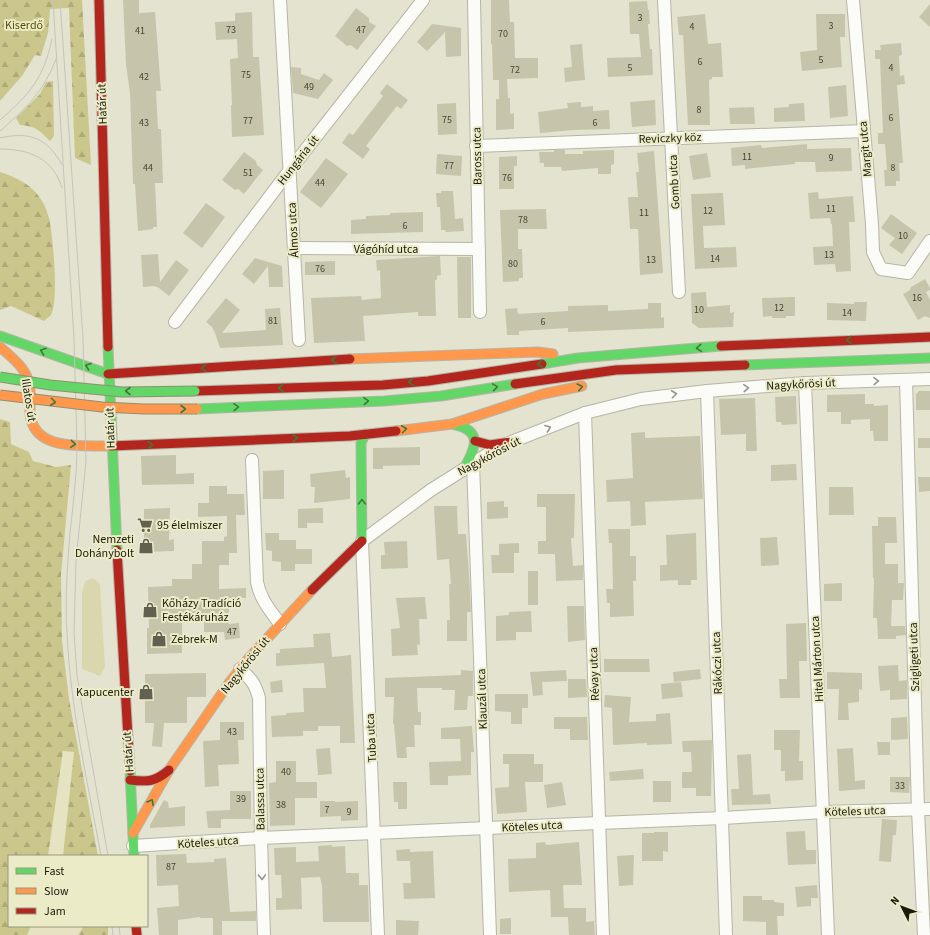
<svg xmlns="http://www.w3.org/2000/svg" width="930" height="935" viewBox="0 0 930 935" font-family="'Source Sans 3',sans-serif">
<style>
.built{fill:#e5e3c2}
.green{fill:#dad7af}
.forest{fill:url(#forest-firs)}
.building{fill:#c6c5ab}
.lines{fill:none;stroke-linecap:round;stroke-linejoin:round}
.street-casing{stroke:#b6b5a6;stroke-width:14}
.fast-casing{stroke:#b6b5a6;stroke-width:11}
.slow-casing{stroke:#b6b5a6;stroke-width:11}
.jam-casing{stroke:#b6b5a6;stroke-width:11}
.street{stroke:#fbfbf8;stroke-width:12}
.fast{stroke:#63d668;stroke-width:9}
.slow{stroke:#ff974d;stroke-width:9}
.jam{stroke:#b3261e;stroke-width:9}
.tram{stroke:#c4c4be;stroke-width:1}
.fast-bridge-casing{stroke:#908f73;stroke-width:11;stroke-linecap:butt}
.slow-bridge-casing{stroke:#908f73;stroke-width:11;stroke-linecap:butt}
.fast-bridge{stroke:#63d668;stroke-width:9}
.slow-bridge{stroke:#ff974d;stroke-width:9}
.oneway{stroke:#3f783a}
.oneway2{stroke:#96968e}
.labels{text-anchor:middle;stroke-width:4;stroke-linejoin:round;paint-order:stroke}
.number-label{font-size:10px;fill:#464534}
.park-label{font-size:12px;fill:#565108;stroke:#ecebc7}
.street-label{font-size:12px;fill:#1b1a0d;stroke:#ecebc7}
.poi-label{font-size:12px;fill:#1b1a0d;stroke:#ecebc7;text-anchor:start}
</style>
<defs>
<pattern id="forest-firs" width="22" height="20" patternUnits="userSpaceOnUse"><rect width="22" height="20" fill="#cbc78c"/><path d="M5 1l3.5 6h-7zM16 11l3.5 6h-7z" fill="#aeaa78"/></pattern>
</defs>
<rect width="100%" height="100%" fill="#e4e3cf"/>
<g class="built">
<path d="M62 751H74L63 856H48Z"/>
<path d="M31 926H84L78 935H27Z"/>
</g>
<path class="green" d="M93 578 100 584 105 667 100 676 82 669V593L85 581Z"/>
<g class="forest">
<path d="M0 0H82L91 165 75 158 69 8 50 9 48 33 41 56 35 55 22 76 0 101Z"/>
<path d="M53 81 54 136 50 141C39 130 35 126 20 125L16 118 40 94 46 82Z"/>
<path d="M0 172C16 177 33 185 42 201 45 205 47 212 49 218 53 235 59 301 51 315 49 317 46 319 44 321L11 306 0 310Z"/>
<path d="M0 419 10 422 11 444 29 452 33 461 56 467 71 465 61 575 62 641 69 699 98 856H63L74 752 63 751 48 856H9V926H31L27 935H0Z"/>
<path d="M84 926H108V935H78Z"/>
</g>
<g class="building">
<path d="M123 0H139V13L155 12 161 91H156L158 129H161L163 183H155L157 227H153V229L138 231 135 184H133L130 93 126 64Z"/>
<path d="M491 0H509L510 22H514L515 58H538V78L507 79 508 98H510V114L514 113V129L496 130V99H499V80H493L492 44H491Z"/>
<path d="M647 1 648 10H649L650 24H648L650 49H652L653 75 608 77 607 58 641 57 639 34H630L629 2Z"/>
<path d="M930 4V27L919 17Z"/>
<path d="M356 8 369 18V22L376 26 357 50 351 45 347 46 335 36Z"/>
<path d="M252 12 253 57H259L264 135 232 137 231 105H232L230 59 238 58 237 39 216 40 215 22 235 21V13Z"/>
<path d="M705 14 708 44 721 43 723 77H712V79L709 80 710 125H688L683 35H679L677 17Z"/>
<path d="M816 14H845V37H840L842 67 802 71 800 52 817 50Z"/>
<path d="M432 24 461 28V56L446 57 445 32 427 51 417 42Z"/>
<path d="M901 43 902 55 899 56 900 76 904 75 905 84 897 85 903 163H899L900 181H896V186H885L884 170H887L885 144H878V133H883L880 59H875V50H881L880 45Z"/>
<path d="M582 44 585 80 565 82 564 68 572 67 570 45Z"/>
<path d="M291 67 301 68V74L319 80 324 73 333 80 318 99 293 93Z"/>
<path d="M387 84 408 100 401 109 397 106 366 146 370 149 363 159 342 143 349 133 353 135 383 96 380 93Z"/>
<path d="M846 85 848 116 830 118 828 87Z"/>
<path d="M655 100 656 125 632 127 630 102Z"/>
<path d="M581 102V107L593 106V111L609 110 610 129 574 130 540 133 538 112 568 108 567 103Z"/>
<path d="M456 103 457 134 438 135 437 104Z"/>
<path d="M804 103 805 121 774 122V108L789 107V104Z"/>
<path d="M754 107 755 124H730L729 108Z"/>
<path d="M807 144V149L851 148 852 171 816 172 815 162H795V164L745 169V165L732 166 731 148 761 145 762 148Z"/>
<path d="M554 150H565V154H583V151L614 150V164L611 165V174H598V168L562 171 561 167H544V163H540L539 152H554Z"/>
<path d="M654 151 663 273 640 275 638 229H630L628 197H638L636 172H639L637 153Z"/>
<path d="M244 152 256 161 257 165 263 170 244 194 238 189 235 190 222 180Z"/>
<path d="M707 153 711 177 693 180 689 156Z"/>
<path d="M437 154 462 156 461 176 436 174Z"/>
<path d="M517 156V166H514V189H499V157Z"/>
<path d="M326 158 348 174 321 208 300 192Z"/>
<path d="M441 191H453L455 219 463 218 464 231 446 232 445 230H441L440 207H437L436 193H441Z"/>
<path d="M818 192 819 199 853 196 855 222H849L851 271 836 272 835 264 814 265 813 247 833 246 832 224H831L830 218 810 219 808 193Z"/>
<path d="M723 193 725 225 703 226 704 248 736 247 737 267 695 269 691 194Z"/>
<path d="M206 203 225 217 202 248 183 233Z"/>
<path d="M546 209 547 229H518V249H522L523 278H519V281L503 282 500 210Z"/>
<path d="M423 212V232L351 234V220L366 219V216L390 215V213Z"/>
<path d="M891 214 917 233 902 254 889 245 895 238 881 228Z"/>
<path d="M158 254 160 282 176 260 189 270 169 296 159 288 154 286 143 287 141 255Z"/>
<path d="M440 256 441 275 437 276V280H435L436 316H418V312L363 316 365 341 314 343 311 298 361 296 362 300 381 298 380 270 377 271 376 260Z"/>
<path d="M457 257H471V318H458Z"/>
<path d="M255 258 282 266 283 287H269L268 266 254 284 242 274Z"/>
<path d="M335 261V275H305V262Z"/>
<path d="M925 279 930 288V290L926 292 930 300V318L925 316 918 320 903 294 910 290 911 287Z"/>
<path d="M706 292 707 307 730 305V313L734 312 733 327 699 328 692 323 691 293Z"/>
<path d="M795 297V316H786V318H772V316L763 317 762 298Z"/>
<path d="M226 298 240 310 222 333 266 330 265 309 280 308 283 345 220 348 215 333 212 327 206 322Z"/>
<path d="M854 302H867L866 321 827 320V303L854 304Z"/>
<path d="M648 303H661V318L664 317V328L568 332V328L519 331V335H507L505 309 517 308 518 314 568 311V306L608 305V311L648 309Z"/>
<path d="M919 391H930V410H916V394Z"/>
<path d="M865 394V404H874V406L888 405V441H874L873 431H870V419L851 420V424H841V412H827V395Z"/>
<path d="M796 396 797 424 782 425 781 422H776L775 397Z"/>
<path d="M755 398 757 451H746V434L721 435 719 399Z"/>
<path d="M645 432V438L700 436 703 499 645 502 646 525 631 526 630 501 607 502 606 480 633 478 631 433Z"/>
<rect x="918" y="438" width="12" height="10"/>
<path d="M420 447V465L383 466V469H373V448Z"/>
<path d="M176 455V474L194 473V484L142 485 141 456Z"/>
<path d="M796 464 797 480 771 481V465Z"/>
<path d="M284 470V499H263V471Z"/>
<path d="M345 470 346 478 350 477V499L314 503 315 487H311L310 474Z"/>
<path d="M918 477H930V491L919 492Z"/>
<path d="M209 486H227V494H244L245 515H236L237 553H229V565H219V589L246 588V598H229V624L239 623 240 638 225 640 224 632H204V620L182 619V653L147 654V628H149L148 587 172 586V579H192V564H202V541H224V537L227 536V516L198 517V503H209Z"/>
<path d="M829 487H853L854 515H829Z"/>
<path d="M537 494H575L574 538H571L573 566 583 565V580L556 581 555 554H538V541H546V507H537Z"/>
<path d="M504 501V507H508V518L487 519V502Z"/>
<path d="M434 506H457L458 534H466L469 574 471 612H467V641H447V620H450L449 584H451L449 559 437 560Z"/>
<path d="M170 508 169 540 174 539V551L144 552V509Z"/>
<path d="M323 508V523H307V528H298V509Z"/>
<path d="M878 517H896L897 543H885V564H898V583H904L903 600H892L891 626H905L906 635 896 636V639H878L877 618H873L874 578H873L872 526H878Z"/>
<path d="M608 529H630V556H636V581H633L634 616 610 617V603H607L606 589H613L612 543H609Z"/>
<path d="M265 533H279V540H296V549H312V564H295V571H281V562L272 561V551L266 550Z"/>
<path d="M696 533 697 580H691V585H678V580L660 581V565H667L666 535Z"/>
<path d="M777 537 779 565 761 566 760 538Z"/>
<path d="M407 541 408 568 381 569V555H385L384 542Z"/>
<path d="M519 543V553H514V573H492L491 555H499V544Z"/>
<rect x="528" y="571" width="10" height="34"/>
<path d="M842 583V601H824V584Z"/>
<path d="M425 597 427 619H419L420 645 417 644 418 655 392 656 391 629 400 628 396 598Z"/>
<path d="M567 606H584L585 640 568 642Z"/>
<path d="M531 611 532 632H516V640L496 641V616L509 615V612Z"/>
<path d="M806 623 807 661H799L800 698H780L779 679H787L786 624Z"/>
<path d="M330 633 332 657 351 655 355 743H340V726H318V731H303V736L272 737 271 716 286 715V713L304 712 303 688H326L324 663 276 666V653H280V649L314 647 313 634Z"/>
<path d="M604 659H649L650 672H604Z"/>
<path d="M898 665 899 681 907 680V699L890 700V690L880 691 878 666Z"/>
<path d="M700 669 701 679 674 682 673 672Z"/>
<path d="M461 670 473 671V696H468L467 710H454L455 690H442V688H417L418 712H421V725H414L415 747H406L407 758H397L394 724H393L394 697H385V678L461 675Z"/>
<path d="M566 670 567 681 542 682 543 695 533 696 530 672Z"/>
<path d="M827 672 862 673V690L859 689V702L848 703 849 720H838L839 689H827Z"/>
<path d="M206 673V697H187V723H164L162 747 152 746 154 723H145V674Z"/>
<path d="M568 679H586L587 697 568 698Z"/>
<path d="M282 680 283 692 271 693 270 682Z"/>
<path d="M681 682 683 697 662 699 661 684Z"/>
<path d="M495 694H528V708H522V724H511V712L495 711Z"/>
<path d="M605 695 631 697 629 722 656 721V714L670 713 672 744 647 745V743L613 745 612 708 604 707Z"/>
<path d="M554 717H587L588 740H570V729H554Z"/>
<path d="M907 717 908 739 891 740V718Z"/>
<path d="M220 722H244V740H238L239 764 218 765 219 786 205 787 203 741 220 740Z"/>
<path d="M472 726 474 752H471V775L448 776V785H430L429 762 461 761 460 739H441V728Z"/>
<path d="M774 730H800L799 761H803V780L785 781V771H781V750H774Z"/>
<path d="M712 740 711 796H696V788H682V772H692L691 752H683L682 741Z"/>
<path d="M877 742H890V755H878Z"/>
<path d="M330 748 332 774 318 775 316 749Z"/>
<path d="M853 748 855 781 865 780V789L839 791 837 749Z"/>
<path d="M503 754H534V764H543V782H525L527 812 497 814 495 788 509 787V764H503Z"/>
<path d="M751 754 753 795 770 794 771 804 732 805 731 789H739L737 755Z"/>
<path d="M276 761H296V782H317V798H295V825L270 826 269 783 276 782Z"/>
<path d="M643 769 644 779 610 781 609 772Z"/>
<path d="M890 777H910L909 793 890 792Z"/>
<rect x="653" y="781" width="18" height="21"/>
<path d="M393 782H407V809H398V802H394Z"/>
<path d="M562 782 566 805 547 808 544 785Z"/>
<path d="M230 791H251V819H221V828H208L206 811 230 810Z"/>
<path d="M164 800 168 802 169 808 185 806V826L150 828V825Z"/>
<path d="M320 801H335V802L358 801V820L341 821V816L320 817Z"/>
<path d="M882 819 897 820 896 835H893L891 862 879 861Z"/>
<path d="M805 831 806 850H816V864L788 865 786 832Z"/>
<path d="M654 832H668V852L663 851V861H642V833H654Z"/>
<path d="M545 842 546 845 579 842 582 885H563L564 908H586V922L594 921 595 935H569L568 917H551L550 890 509 892 508 859 536 858V843Z"/>
<path d="M332 845V847L345 846 346 873H359V885H368L369 922H323L322 886 320 877 301 878 302 909 276 910V898H282L281 875H275L274 848 296 847V862L319 861 318 846Z"/>
<path d="M410 849V852L433 851 435 898 404 899 403 883H411L410 861H397L396 850Z"/>
<path d="M186 854 187 863 214 862V859L226 858 230 912 256 911V921H222V935H213V918H200V917L178 920V935H159L157 908 179 906 178 885 157 886 156 855Z"/>
<path d="M634 855 633 885 619 886 617 856Z"/>
<path d="M817 885 818 898H811V906L797 907 795 887Z"/>
<path d="M743 896H762V900H774V902L784 903V916H777L778 935H766V922L743 921Z"/>
<path d="M511 918V934H500V919Z"/>
<path d="M396 920 419 921 418 935H396Z"/>
</g>
<g class="lines">
<g class="street-casing">
<g id="street">
<path d="M280 0 299 340"/>
<path d="M474 0 480 312"/>
<path d="M664 0 679 292"/>
<path d="M853 0 872 224 873 252 881 269 908 273 930 241"/>
<path d="M476 146 864 131"/>
<path d="M294 248 479 249"/>
<path d="M175 322 289 171 423 0"/>
<path d="M906 380 918 810 924 935"/>
<path d="M805 383 828 935"/>
<path d="M707 391 726 935"/>
<path d="M585 413 603 935"/>
<path d="M252 460 257 582C260 599 270 610 280 624"/>
<path d="M473 463 490 935"/>
<path d="M240 669C251 679 255 683 259 698L261 838 264 935"/>
<path d="M133 846 261 838 599 823 723 818 824 812 930 809"/>
<path d="M378 935 362 541 431 490 496 449 511 442 585 413 641 399 707 391 805 383 930 379"/>
</g>
</g>
<g class="fast-casing">
<g id="fast">
<path d="M0 336 108 374"/>
<path d="M108 347 117 550"/>
<path d="M542 364 578 358 721 346"/>
<path d="M745 365 930 358"/>
<path d="M197 409 384 401 441 396 515 384"/>
<path d="M452 424C482 430 477 445 465 467"/>
<path d="M362 541 361 443 365 434"/>
<path d="M130 771 134 856"/>
</g>
</g>
<g class="slow-casing">
<g id="slow">
<path d="M0 347C9 355 20 363 25 373 32 385 30 400 30 413 33 452 83 445 111 446"/>
<path d="M350 359 538 352 553 354"/>
<path d="M396 431 452 424 543 394 582 386"/>
<path d="M133 833 169 770 229 683 249 658 312 590"/>
</g>
</g>
<g class="jam-casing">
<g id="jam">
<path d="M99 0 108 347"/>
<path d="M721 346 930 337"/>
<path d="M108 374 350 359"/>
<path d="M515 384 616 370 745 365"/>
<path d="M195 391 383 385 428 381 542 364"/>
<path d="M475 441 490 445 511 442"/>
<path d="M111 446 350 436 396 431"/>
<path d="M117 550 130 771"/>
<path d="M312 590 362 541"/>
<path d="M130 780C148 782 155 782 169 770"/>
<path d="M136 926 137 935"/>
</g>
</g>
<use href="#street" class="street"/>
<use href="#fast" class="fast"/>
<use href="#slow" class="slow"/>
<use href="#jam" class="jam"/>
<g class="tram">
<path d="M53 0 74 339 77 445C77 478 72 511 69 544 67 573 65 603 67 632 70 707 88 783 101 856"/>
<path d="M60 0 83 338 86 461 76 561 74 633 77 675 83 712 108 856"/>
<path d="M0 120C29 95 44 78 52 39"/>
<path d="M0 131C26 108 43 93 56 59"/>
<path d="M0 138C29 131 48 138 62 165"/>
<path d="M0 149C29 149 53 158 62 188"/>
<path d="M112 926 113 935"/>
<path d="M119 926 120 935"/>
</g>
<g class="fast-bridge-casing">
<path id="fast-bridge" d="M0 377 50 385 122 392 195 391"/>
</g>
<g class="slow-bridge-casing">
<path id="slow-bridge" d="M0 395 102 407 144 409H197"/>
</g>
<use href="#fast-bridge" class="fast-bridge"/>
<use href="#slow-bridge" class="slow-bridge"/>
</g>
<defs><path id="oneway-chevron" d="M-2-3.5L2.5 0L-2 3.5" fill="none" stroke-width="1.6" stroke-linecap="round" stroke-linejoin="round"/></defs>
<g class="oneway">
<use href="#oneway-chevron" transform="translate(849 340) rotate(178)"/>
<use href="#oneway-chevron" transform="translate(699 348) rotate(175)"/>
<use href="#oneway-chevron" transform="translate(43 351) rotate(-161)"/>
<use href="#oneway-chevron" transform="translate(334 360) rotate(176)"/>
<use href="#oneway-chevron" transform="translate(540 364) rotate(171)"/>
<use href="#oneway-chevron" transform="translate(88 366) rotate(-160)"/>
<use href="#oneway-chevron" transform="translate(204 368) rotate(176)"/>
<use href="#oneway-chevron" transform="translate(411 382) rotate(176)"/>
<use href="#oneway-chevron" transform="translate(495 387) rotate(-9)"/>
<use href="#oneway-chevron" transform="translate(580 387) rotate(-13)"/>
<use href="#oneway-chevron" transform="translate(281 388) rotate(178)"/>
<use href="#oneway-chevron" transform="translate(128 391) rotate(180)"/>
<use href="#oneway-chevron" transform="translate(366 401) rotate(-3)"/>
<use href="#oneway-chevron" transform="translate(53 402) rotate(7)"/>
<use href="#oneway-chevron" transform="translate(236 407) rotate(-2)"/>
<use href="#oneway-chevron" transform="translate(183 409)"/>
<use href="#oneway-chevron" transform="translate(404 429) rotate(-7)"/>
<use href="#oneway-chevron" transform="translate(295 438) rotate(-2)"/>
<use href="#oneway-chevron" transform="translate(73 444) rotate(5)"/>
<use href="#oneway-chevron" transform="translate(150 445) rotate(-3)"/>
<use href="#oneway-chevron" transform="translate(362 502) rotate(-90)"/>
<use href="#oneway-chevron" transform="translate(151 802) rotate(-61)"/>
</g>
<g class="oneway2">
<use href="#oneway-chevron" transform="translate(876 381) rotate(-2)"/>
<use href="#oneway-chevron" transform="translate(746 388) rotate(-4)"/>
<use href="#oneway-chevron" transform="translate(674 394) rotate(-7)"/>
<use href="#oneway-chevron" transform="translate(548 428) rotate(-21)"/>
<use href="#oneway-chevron" transform="translate(262 877) rotate(88)"/>
</g>
<defs>
<g id="supermarket-bare" transform="scale(1.2)"><path d="M-6-5.5h2.5l.6 2H6L4.5 2H-2.5L-4.4-4H-6ZM-1.5 3.2a1.3 1.3 0 1 0 .1 0ZM3 3.2a1.3 1.3 0 1 0 .1 0Z" fill="#616051" stroke="#ecebc7" stroke-width="2.5" paint-order="stroke"/></g>
<g id="shop-bare" transform="scale(1.2)"><path d="M-5-2.5h2.3a2.7 3.5 0 0 1 5.4 0H5L5.5 6h-11ZM-1.5-2.5h3a1.5 2.3 0 0 0-3 0Z" fill="#616051" stroke="#ecebc7" stroke-width="2.5" paint-order="stroke"/></g>
</defs>
<g fill-rule="evenodd">
<use href="#supermarket-bare" x="145" y="525"/>
<use href="#shop-bare" x="146" y="546"/>
<use href="#shop-bare" x="150" y="610"/>
<use href="#shop-bare" x="159" y="639"/>
<use href="#shop-bare" x="146" y="692"/>
</g>
<g class="labels">
<g class="number-label">
<text x="640" y="21">3</text>
<text x="831" y="29">3</text>
<text x="692" y="30">4</text>
<text x="231" y="33">73</text>
<text x="361" y="33">47</text>
<text x="140" y="34">41</text>
<text x="503" y="37">70</text>
<text x="821" y="63">5</text>
<text x="700" y="65">6</text>
<text x="630" y="71">5</text>
<text x="891" y="71">4</text>
<text x="515" y="73">72</text>
<text x="246" y="78">75</text>
<text x="144" y="80">42</text>
<text x="309" y="90">49</text>
<text x="699" y="113">8</text>
<text x="891" y="121">6</text>
<text x="447" y="123">75</text>
<text x="248" y="124">77</text>
<text x="144" y="126">43</text>
<text x="595" y="126">6</text>
<text x="747" y="160">11</text>
<text x="831" y="161">9</text>
<text x="449" y="169">77</text>
<text x="148" y="171">44</text>
<text x="893" y="171">8</text>
<text x="248" y="176">51</text>
<text x="507" y="181">76</text>
<text x="320" y="186">44</text>
<text x="831" y="212">11</text>
<text x="708" y="214">12</text>
<text x="644" y="216">11</text>
<text x="523" y="223">78</text>
<text x="405" y="229">6</text>
<text x="903" y="239">10</text>
<text x="829" y="258">13</text>
<text x="715" y="262">14</text>
<text x="651" y="263">13</text>
<text x="513" y="267">80</text>
<text x="320" y="272">76</text>
<text x="917" y="301">16</text>
<text x="779" y="311">12</text>
<text x="699" y="313">10</text>
<text x="847" y="316">14</text>
<text x="273" y="324">81</text>
<text x="543" y="325">6</text>
<text x="232" y="635">47</text>
<text x="232" y="735">43</text>
<text x="286" y="775">40</text>
<text x="900" y="789">33</text>
<text x="241" y="802">39</text>
<text x="281" y="808">38</text>
<text x="327" y="813">7</text>
<text x="349" y="815">9</text>
<text x="171" y="870">87</text>
</g>
<g class="park-label">
<text x="24" y="29">Kiserdő</text>
</g>
<g class="street-label">
<text transform="translate(102 104) rotate(-92)" y="4">Határ út</text>
<text transform="translate(670 138) rotate(-2)" y="4">Reviczky köz</text>
<text transform="translate(865 149) rotate(-95)" y="4">Margit utca</text>
<text transform="translate(477 156) rotate(-91)" y="4">Baross utca</text>
<text transform="translate(298 160) rotate(-52)" y="4">Hungária út</text>
<text transform="translate(674 182) rotate(-93)" y="4">Gomb utca</text>
<text transform="translate(293 230) rotate(-93)" y="4">Álmos utca</text>
<text x="386" y="253">Vágóhíd utca</text>
<text transform="translate(801 384) rotate(-3)" y="4">Nagykőrösi út</text>
<text transform="translate(29 400) rotate(81)" y="4">Illatos út</text>
<text transform="translate(110 428) rotate(-92)" y="4">Határ út</text>
<text transform="translate(489 456) rotate(-28)" y="4">Nagykőrösi út</text>
<text transform="translate(914 657) rotate(-92)" y="4">Szigligeti utca</text>
<text transform="translate(817 659) rotate(-93)" y="4">Hitel Márton utca</text>
<text transform="translate(717 663) rotate(-92)" y="4">Rákóczi utca</text>
<text transform="translate(245 665) rotate(-51)" y="4">Nagykőrösi út</text>
<text transform="translate(594 674) rotate(-92)" y="4">Révay utca</text>
<text transform="translate(482 699) rotate(-92)" y="4">Klauzál utca</text>
<text transform="translate(371 738) rotate(-93)" y="4">Tuba utca</text>
<text transform="translate(128 752) rotate(-94)" y="4">Határ út</text>
<text transform="translate(260 799) rotate(-91)" y="4">Balassa utca</text>
<text transform="translate(855 811) rotate(-2)" y="4">Köteles utca</text>
<text transform="translate(532 826) rotate(-3)" y="4">Köteles utca</text>
<text transform="translate(208 842) rotate(-4)" y="4">Köteles utca</text>
</g>
<g class="poi-label">
<text x="157" y="529">95 élelmiszer</text>
<text x="134" y="543" text-anchor="end">Nemzeti<tspan x="134" dy="14">Dohánybolt</tspan></text>
<text x="162" y="607">Kőházy Tradíció<tspan x="162" dy="14">Festékáruház</tspan></text>
<text x="171" y="643">Zebrek-M</text>
<text x="134" y="696" text-anchor="end">Kapucenter</text>
</g>
</g>
<rect x="8" y="855" width="140" height="72" fill="#ecebc7" stroke="#98977d"/>
<rect x="16" y="868" width="20" height="6" fill="#63d668" stroke="#98977d"/>
<text x="44" y="875" font-size="12" fill="#1b1a0d">Fast</text>
<rect x="16" y="888" width="20" height="6" fill="#ff974d" stroke="#98977d"/>
<text x="44" y="895" font-size="12" fill="#1b1a0d">Slow</text>
<rect x="16" y="908" width="20" height="6" fill="#b3261e" stroke="#98977d"/>
<text x="44" y="915" font-size="12" fill="#1b1a0d">Jam</text>
<g transform="translate(902 907) rotate(312)" stroke="#ecebc7" stroke-width="3" paint-order="stroke">
<path d="M0-3L7 15L0 10L-7 15Z" fill="#1b1a0d"/>
<text y="-6" font-size="11" font-weight="bold" text-anchor="middle" fill="#1b1a0d">N</text>
</g>
</svg>
